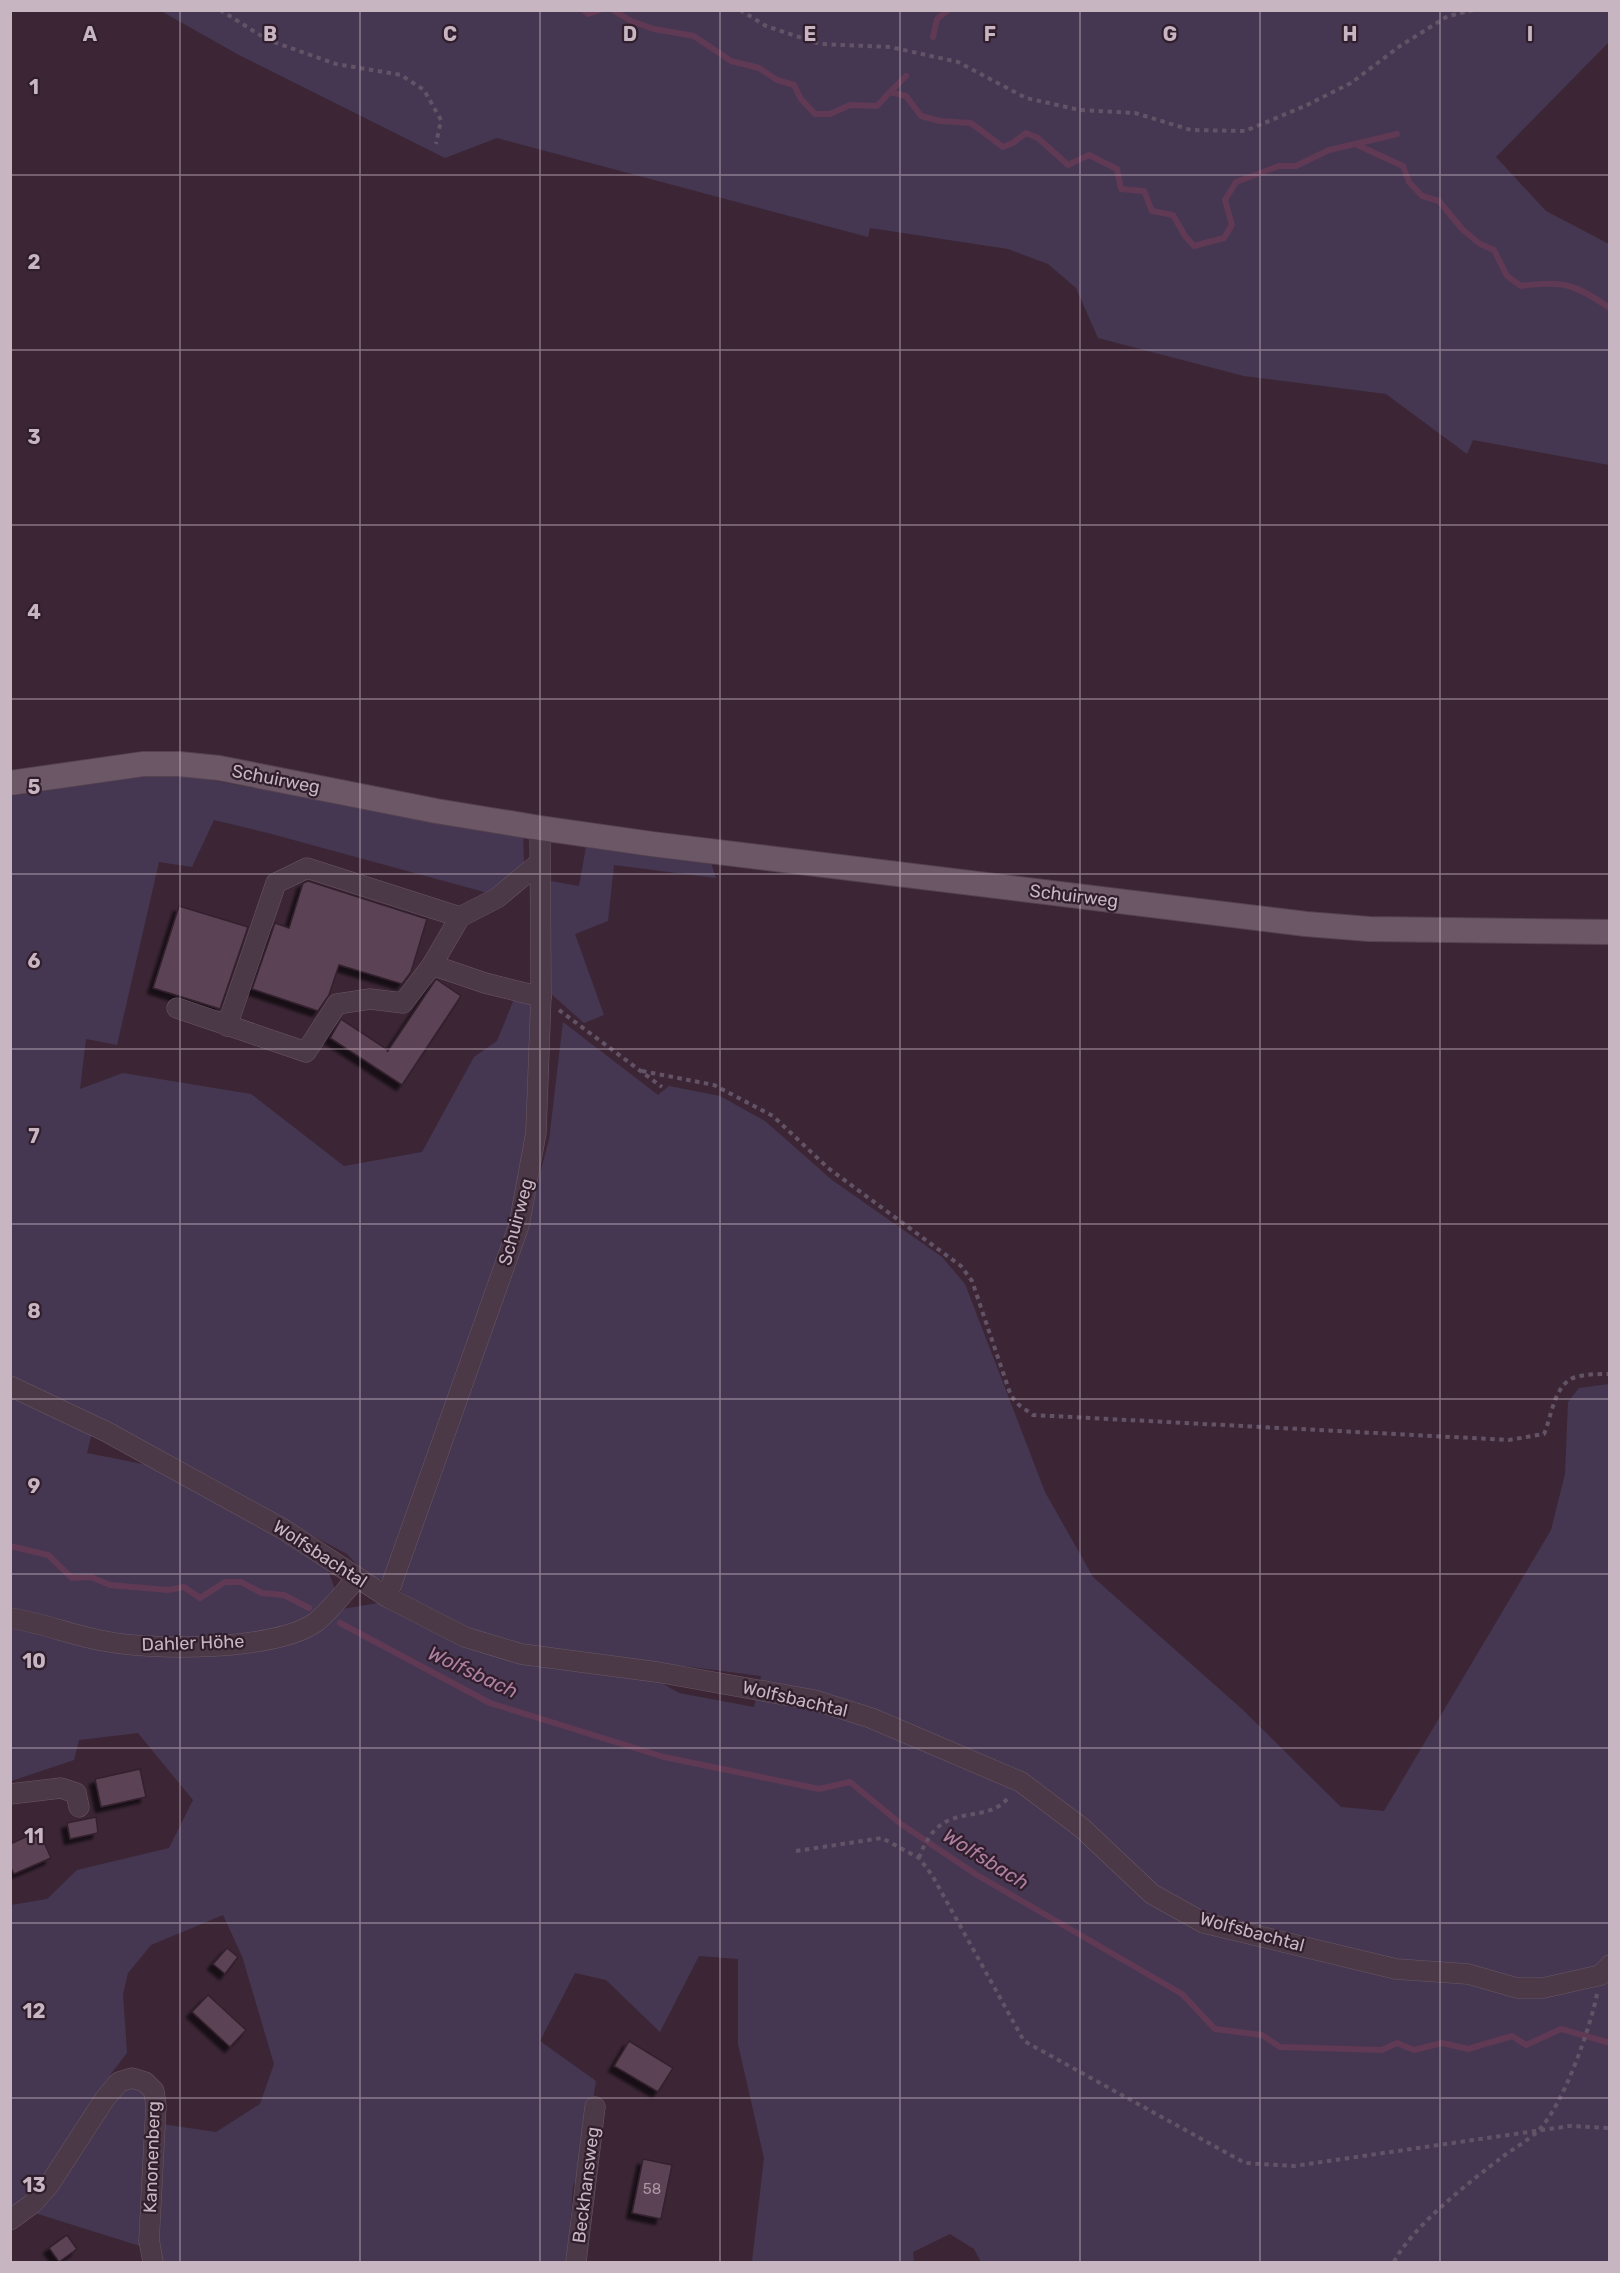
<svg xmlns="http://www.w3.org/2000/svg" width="1620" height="2273" viewBox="0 0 1620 2273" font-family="Rubik,sans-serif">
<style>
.green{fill:#453751;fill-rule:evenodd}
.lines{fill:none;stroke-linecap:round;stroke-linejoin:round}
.stream{stroke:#603955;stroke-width:6}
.building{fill:#5c4254;stroke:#33202e;stroke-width:1.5;filter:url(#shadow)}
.minor-casing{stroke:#6a5765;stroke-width:21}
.major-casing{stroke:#554250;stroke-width:26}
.path{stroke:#635366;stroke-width:4;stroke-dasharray:4.5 4.5;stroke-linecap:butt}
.minor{stroke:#4c3947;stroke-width:20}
.major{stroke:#6c5766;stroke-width:24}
.grid{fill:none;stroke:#c7b5c2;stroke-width:1.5;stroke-opacity:0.55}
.labels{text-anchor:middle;stroke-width:4.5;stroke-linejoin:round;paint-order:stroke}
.number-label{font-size:15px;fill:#ac98a6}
.street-label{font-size:18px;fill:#c7b5c2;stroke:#311e2c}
.water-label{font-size:20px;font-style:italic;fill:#ad7fa0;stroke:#311e2c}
.grid-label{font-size:20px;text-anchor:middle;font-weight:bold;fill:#c7b5c2;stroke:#311e2c;stroke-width:4.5;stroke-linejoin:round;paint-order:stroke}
</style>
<defs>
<filter id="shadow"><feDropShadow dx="-5.5" dy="5.5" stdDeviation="1.5" flood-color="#0009"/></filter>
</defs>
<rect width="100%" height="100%" fill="#3c2636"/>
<g class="green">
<path d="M161 11H1609V42L1496 157 1546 211 1609 244V465L1473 440 1467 454 1386 394 1244 376 1098 338 1076 288 1048 264 1008 249 870 228 868 237 497 138 445 158 239 55Z"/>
<path d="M148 775 199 778 523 836 524 863 488 893 268 833 214 820 192 867 159 862 117 1045 86 1039 80 1089 123 1073 251 1094 344 1166 422 1152 474 1057 497 1041 516 994 529 1002 535 1016 531 1138 513 1224 421 1482 383 1579 372 1581 347 1554 81 1413 11 1379 10 796Z"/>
<path d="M586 847 711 863 716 878 614 865 608 921 575 934 604 1015 584 1023 549 992 550 881 579 886Z"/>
<path d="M563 1022 658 1095 669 1086 720 1096 765 1121 832 1180 942 1257 965 1284 1045 1492 1093 1577 1243 1710 1341 1807 1384 1811 1551 1530 1565 1474 1568 1402 1579 1388 1609 1384V2262H981L974 2249 950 2234 913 2252 914 2262H752L764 2158 738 2044V1959L699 1956 660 2032 606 1980 575 1973 540 2041 596 2081 583 2165 573 2186 567 2262H161L143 2247 38 2214 28 2201 11 2215V1905L47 1899 77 1870 169 1848 193 1800 138 1733 79 1740 74 1760 11 1781 10 1393 92 1433 87 1453 158 1467 287 1537 328 1570 342 1609 384 1602 455 1642 653 1678 679 1693 754 1707 761 1676 506 1643C466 1631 435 1615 401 1592L398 1579 525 1228 549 1140ZM223 1915 242 1956 274 2064 260 2104 216 2132 148 2122 150 2094 110 2075 127 2053 123 1994 128 1973 151 1945Z"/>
</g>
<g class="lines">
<g class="stream">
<path d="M583 10 588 14 600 10"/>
<path d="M613 10 631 21 654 29 694 36 731 61 759 68 777 80 794 85 801 99 815 114H830L850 105 877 106 890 92 906 96 921 116 940 121 971 123 1003 147 1013 143 1026 133 1038 138 1068 165 1089 155 1117 169 1121 189 1144 191 1152 211 1173 215 1185 236 1194 246 1224 238 1232 225 1225 200 1236 182 1279 166H1296L1329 150 1355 144 1403 166 1409 182 1422 196 1439 201 1463 230 1480 244 1494 250 1507 276 1521 286C1563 280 1574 284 1610 308"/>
<path d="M933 37 937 19 948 10"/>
<path d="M890 92 906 76"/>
<path d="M1355 144 1397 134"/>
<path d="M10 1546 48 1555 72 1578 91 1577 110 1585 168 1590 184 1587 200 1598 225 1582H241L262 1593 284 1595 309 1608"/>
<path d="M340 1623 490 1703 664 1757 819 1789 850 1782 901 1824 977 1875 1182 1994 1215 2029 1262 2035 1280 2047 1382 2050 1397 2043 1414 2050 1442 2043 1468 2049 1512 2036 1526 2045 1561 2029 1610 2043"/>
</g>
</g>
<g class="building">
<path d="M308 881 427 919 411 972 402 984 339 965 329 995 318 1011 252 989 275 923 289 928 303 883Z"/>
<path d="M179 906 248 927 220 1009 153 988Z"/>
<path d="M436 979 461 996 402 1085 330 1038 341 1019 388 1050 387 1052Z"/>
<path d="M140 1769 146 1797 101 1807 95 1779Z"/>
<path d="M96 1817 98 1833 70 1839 67 1823Z"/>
<path d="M39 1831 51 1858 14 1874 10 1866V1844Z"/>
<path d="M227 1948 238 1957 225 1974 213 1964Z"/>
<path d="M208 1995 246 2030 230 2047 192 2012Z"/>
<path d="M629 2041 673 2068 658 2092 614 2066Z"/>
<path d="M643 2159 672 2165 661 2219 632 2213Z"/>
<path d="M67 2235 77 2249 59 2262 49 2248Z"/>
</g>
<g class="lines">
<g class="minor-casing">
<g id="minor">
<path d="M432 965 485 983 541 997"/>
<path d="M177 1008 306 1052 337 1004 370 999 403 1003 432 965 460 917 497 898 539 863"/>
<path d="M227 1026 276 883 307 868 460 917"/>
<path d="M10 1386 107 1432 283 1529 387 1597 465 1637 521 1654 657 1672 814 1700 871 1718 1021 1782 1082 1828 1152 1894 1204 1923 1396 1969 1468 1974 1517 1988H1543L1601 1975 1610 1965"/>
<path d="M387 1597 519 1225 536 1133 541 997 540 828"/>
<path d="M10 1618C42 1623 72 1635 104 1641 152 1651 276 1651 316 1622 331 1610 344 1592 357 1578"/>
<path d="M10 1794 61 1788 76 1793 79 1807"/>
<path d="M10 2220 32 2204 49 2185 104 2100 119 2082 132 2078 145 2082 154 2091 156 2106 149 2240 153 2262"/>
<path d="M576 2262 595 2107"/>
</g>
</g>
<g class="major-casing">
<path id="major" d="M10 783 143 764H179L219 768 436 811 540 828 652 844 1306 924 1369 929 1610 932"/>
</g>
<g class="path">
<path d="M220 10 268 40 336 64 401 75 424 90 441 120 436 144"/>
<path d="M740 10 766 26 820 44 890 47 958 62 1026 98 1080 110 1135 113 1191 130 1245 131 1305 106 1351 83 1400 46 1448 16 1474 10"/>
<path d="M559 1010 662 1087"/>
<path d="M642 1071 714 1085 773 1116 828 1168 961 1266 972 1281 1011 1396 1019 1405 1033 1415 1509 1440 1544 1434C1552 1416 1554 1383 1576 1377 1586 1374 1599 1374 1610 1374"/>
<path d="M796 1851 882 1838 919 1858 932 1875 1024 2041 1245 2163 1294 2166 1570 2126 1610 2128"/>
<path d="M919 1858C922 1849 925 1844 930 1836 953 1804 987 1824 1009 1797"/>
<path d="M1394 2262C1411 2228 1469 2182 1501 2158 1513 2149 1527 2141 1538 2131 1563 2106 1590 2029 1597 1994"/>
</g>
<use href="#minor" class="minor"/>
<use href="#major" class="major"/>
</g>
<path class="grid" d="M180 10V2262M360 10V2262M540 10V2262M720 10V2262M900 10V2262M1080 10V2262M1260 10V2262M1440 10V2262M10 175H1610M10 350H1610M10 525H1610M10 699H1610M10 874H1610M10 1049H1610M10 1224H1610M10 1399H1610M10 1574H1610M10 1748H1610M10 1923H1610M10 2098H1610"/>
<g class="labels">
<g class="number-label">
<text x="652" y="2194">58</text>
</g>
<g class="street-label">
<text transform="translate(276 779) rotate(11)" y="6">Schuirweg</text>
<text transform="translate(1074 896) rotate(7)" y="6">Schuirweg</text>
<text transform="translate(516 1222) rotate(-75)" y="6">Schuirweg</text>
<text transform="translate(320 1554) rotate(33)" y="6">Wolfsbachtal</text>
<text transform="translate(193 1643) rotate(-2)" y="6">Dahler Höhe</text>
<text transform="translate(795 1699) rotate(13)" y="6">Wolfsbachtal</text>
<text transform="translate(1252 1932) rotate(15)" y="6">Wolfsbachtal</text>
<text transform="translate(152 2157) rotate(-88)" y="6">Kanonenberg</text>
<text transform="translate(586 2185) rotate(-83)" y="6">Beckhansweg</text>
</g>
<g class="water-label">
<text transform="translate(473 1672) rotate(25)" y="7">Wolfsbach</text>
<text transform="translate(986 1859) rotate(32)" y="7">Wolfsbach</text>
</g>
</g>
<g class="grid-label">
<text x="90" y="41">A</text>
<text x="270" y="41">B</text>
<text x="450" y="41">C</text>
<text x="630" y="41">D</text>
<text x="810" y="41">E</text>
<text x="990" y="41">F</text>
<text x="1170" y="41">G</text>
<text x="1350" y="41">H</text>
<text x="1530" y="41">I</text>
<text x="34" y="94">1</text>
<text x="34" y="269">2</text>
<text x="34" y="444">3</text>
<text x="34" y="619">4</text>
<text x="34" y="794">5</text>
<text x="34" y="968">6</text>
<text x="34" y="1143">7</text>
<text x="34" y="1318">8</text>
<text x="34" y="1493">9</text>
<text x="34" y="1668">10</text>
<text x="34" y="1843">11</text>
<text x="34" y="2018">12</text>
<text x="34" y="2192">13</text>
</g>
<rect width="1620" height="2273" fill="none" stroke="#c7b5c2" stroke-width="24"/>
</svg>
